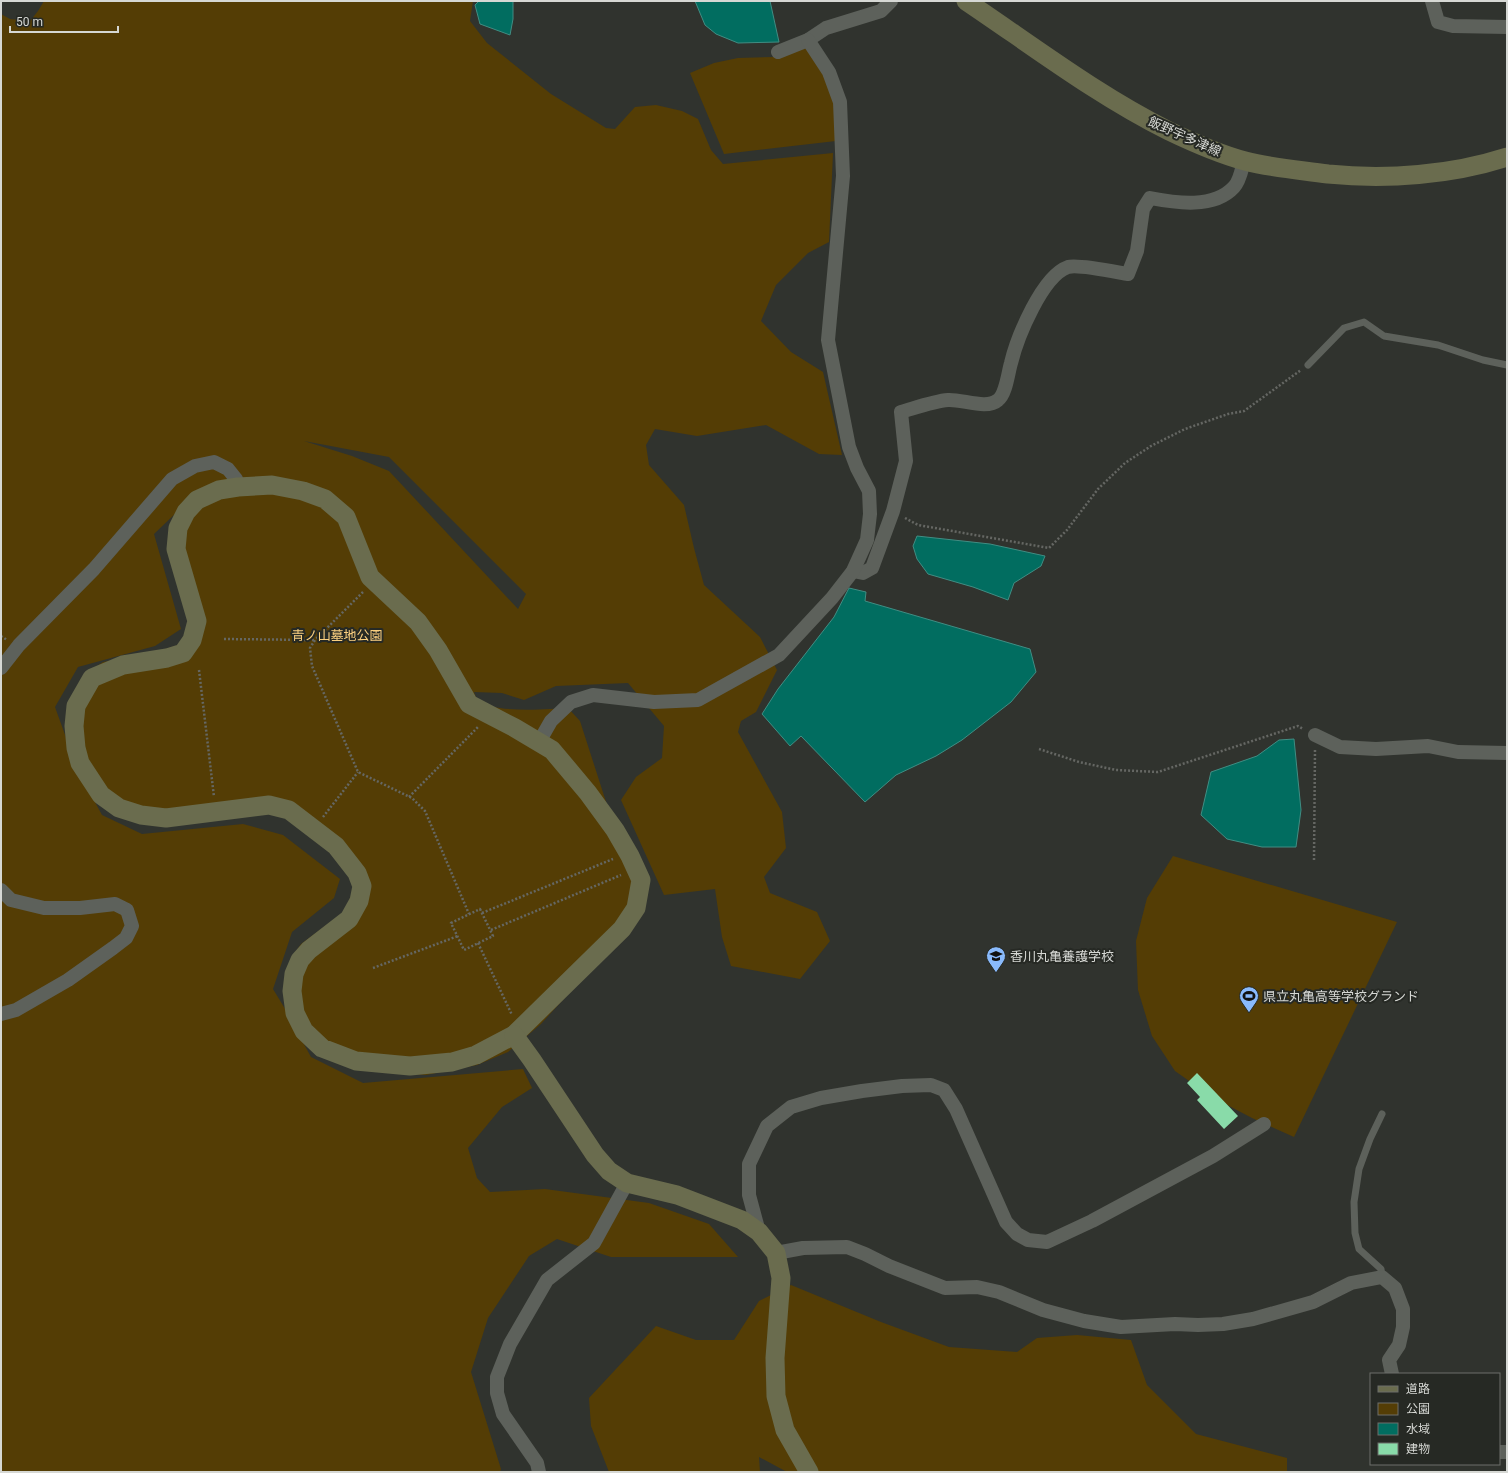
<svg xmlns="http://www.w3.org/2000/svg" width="1508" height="1473" viewBox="0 0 1508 1473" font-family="Roboto,'Noto Sans JP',sans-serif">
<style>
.green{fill:#543d05;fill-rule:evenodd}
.water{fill:#016d60;stroke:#418d83}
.building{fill:#89dba9}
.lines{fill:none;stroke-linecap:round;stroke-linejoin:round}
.path{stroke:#656763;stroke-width:2.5;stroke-dasharray:2 2;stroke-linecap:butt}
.lane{stroke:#5d615b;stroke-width:7}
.street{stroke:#5d615b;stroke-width:14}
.secondary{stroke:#6a6c4e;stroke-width:19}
.labels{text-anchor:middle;stroke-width:4;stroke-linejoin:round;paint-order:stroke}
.street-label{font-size:13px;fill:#d6d8d4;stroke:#262924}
.park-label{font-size:13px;fill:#fbd080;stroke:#262924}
.poi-label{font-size:13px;fill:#d6d8d4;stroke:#262924;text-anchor:start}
</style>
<rect width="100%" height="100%" fill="#30332e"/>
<g class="green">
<path d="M44 1H473L470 21 487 43 551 94 606 128 615 129 635 107 656 105 682 111 698 119 711 150 723 164 833 153 829 242 808 253 776 285 761 321 791 352 823 372 842 455 819 454 766 425 697 436 655 429 646 445 649 465 684 505 694 548 704 585 760 637 777 670 756 712 741 721 738 732 782 812 786 848 764 877 770 893 817 912 830 941 800 979 731 966 722 937 715 889 664 895 621 800 636 777 662 758 664 726 628 683 556 686 524 700 502 693 474 692C475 695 476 698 478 700 493 714 548 709 568 708L580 721 608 808 647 889 578 983 541 1024 508 1052 477 1065 426 1075 379 1071 299 1035 311 1057 363 1083 523 1069 532 1088 502 1107 468 1148 477 1178 490 1192 545 1189 649 1203 709 1224 738 1257H611L557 1239 529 1256 488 1318 471 1372 501 1469 500 1472H1V14L10 19 30 21 38 11ZM304 441 389 457 526 594 518 609 389 471 352 456ZM178 511 189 631 182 644 145 655 103 662 90 671 73 757 55 707 78 667 155 646 181 629 154 534ZM89 791 163 826 255 811 280 814 335 855 355 887 344 912 301 944 292 957 287 1012 273 989 292 932 334 898 340 879 283 835 243 824 142 834 102 815Z"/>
<path d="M806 48 825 77 835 101 836 141 724 154 690 73 714 63 738 58 775 57Z"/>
<path d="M1173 856 1397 922 1294 1137 1252 1118 1212 1097 1175 1071 1152 1036 1138 990 1136 941 1147 898Z"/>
<path d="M791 1285 881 1322 949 1347 1017 1352 1037 1338 1077 1335 1131 1340 1147 1385 1196 1434 1287 1458V1472H787L759 1457 760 1472H609L591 1426 589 1398 656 1326 696 1340H734L759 1301Z"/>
</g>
<g class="water">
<path d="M479 1H513V19L510 35 480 24 475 5Z"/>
<path d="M695 1H770L779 42 738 43 716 34 705 25Z"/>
<path d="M917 536 990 544 1045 556 1041 566 1014 583 1008 600 973 587 928 574 917 559 913 546Z"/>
<path d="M849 588 866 592 865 601 1030 649 1036 672 1011 702 962 740 936 756 896 775 865 802 801 736 790 746 762 714 778 689 834 617Z"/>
<path d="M1294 739 1301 810 1296 847H1262L1227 839 1201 815 1211 772 1257 756 1279 740Z"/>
</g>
<path class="building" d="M1197 1073 1238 1116 1224 1129 1197 1100 1200 1097 1187 1083Z"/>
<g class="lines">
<g class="path">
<path d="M905 518 918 525 1049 548 1067 530 1098 489 1125 463 1151 446 1185 429 1228 414 1244 411 1301 370"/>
<path d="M363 592 315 640 310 648 312 666 358 772 412 798 425 811 469 914"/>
<path d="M1 636 7 640"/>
<path d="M224 639 315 640"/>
<path d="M199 670 214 797"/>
<path d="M1039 749 1079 762 1116 770 1158 772 1298 726 1303 729"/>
<path d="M409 797 479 726"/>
<path d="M323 817 358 772"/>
<path d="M1314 860 1315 750"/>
<path d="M480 909 493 936 464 950 451 923Z"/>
<path d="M482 913 613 859"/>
<path d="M491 930 621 875"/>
<path d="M478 943 512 1015"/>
<path d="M373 968 458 936"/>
</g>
<g class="lane">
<path d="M1308 365 1344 328 1364 322 1384 336 1438 345 1483 360 1507 365"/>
<path d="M1382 1277 1381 1269 1359 1249 1355 1233 1354 1202 1359 1169 1370 1139 1382 1114"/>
</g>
<g class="street">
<path d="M1432 1 1438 22 1453 26 1507 27"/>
<path d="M778 52 808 40 826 28 881 11 891 1"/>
<path d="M853 571 863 573 872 568 893 511 906 461 901 412C915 408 934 401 948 400 962 399 987 410 998 400 1006 394 1008 373 1011 363 1017 338 1042 276 1068 267 1078 264 1116 272 1128 274L1137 251 1143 209 1150 198C1176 203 1214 209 1234 187 1240 181 1242 168 1244 161"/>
<path d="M1 668 19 645 94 569 172 479 195 466 214 462 228 469 236 479 238 487"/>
<path d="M1315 735 1340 747 1376 749 1428 746 1458 752 1507 753"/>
<path d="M539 742 551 721 571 702 593 695 654 702 698 700 779 655 832 598 853 571 867 540 870 514 869 491 857 468 849 447 828 340 843 176 840 102 829 72 808 40"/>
<path d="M1 890 11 900 44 908H80L115 904 127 910 132 926 126 938 113 948 68 980 16 1010 1 1014"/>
<path d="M759 1232 749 1195V1164L767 1126 791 1107 821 1098 862 1091 902 1086 931 1085 944 1090 956 1109 1006 1222 1017 1234 1028 1240 1047 1242 1092 1221 1213 1156 1264 1124"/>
<path d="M776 1253 803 1248 847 1247 865 1254 889 1266 945 1288 977 1287 999 1292 1043 1310 1084 1321 1121 1327 1175 1324 1198 1325 1223 1324 1253 1319 1313 1302 1351 1283 1382 1277 1395 1288 1403 1309V1327L1399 1345 1389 1360 1392 1374"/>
<path d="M1499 1452H1507"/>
<path d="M539 1472 537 1463 503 1414 497 1393V1377L510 1344 547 1280 594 1243 627 1183"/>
</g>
<g class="secondary">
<path d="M966 1C1033 46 1097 95 1169 131 1194 143 1219 154 1245 161 1272 168 1300 170 1328 174 1387 180 1451 175 1507 157"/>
<path d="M272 485 303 491 325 499 346 517 370 577 418 622 438 650 469 704 515 728 552 750 588 793 615 830 630 856 641 880 636 908 622 929 514 1035 476 1055 452 1062 410 1066 356 1061 322 1048 304 1031 295 1013 292 991 294 974 300 960 309 950 349 919 359 901 362 886 357 873 336 846 289 810 269 805 166 818 141 815 119 808 101 795 80 763 76 748 74 726 76 706 92 678 123 665 167 658 183 653 192 640 197 621 176 549 178 528 186 512 197 500 219 490 238 487Z"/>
<path d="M514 1035 532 1060 595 1155 609 1171 627 1183 677 1195 742 1220 759 1232 776 1253 781 1278 775 1358 776 1396 785 1430 809 1472"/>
</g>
</g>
<defs>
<g id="school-pin" transform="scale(1)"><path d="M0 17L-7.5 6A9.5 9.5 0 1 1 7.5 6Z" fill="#89bafc" stroke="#262924"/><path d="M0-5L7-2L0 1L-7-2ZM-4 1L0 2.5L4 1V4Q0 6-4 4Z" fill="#111"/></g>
<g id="stadium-pin" transform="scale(1)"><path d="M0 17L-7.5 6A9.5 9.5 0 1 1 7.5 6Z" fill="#89bafc" stroke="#262924"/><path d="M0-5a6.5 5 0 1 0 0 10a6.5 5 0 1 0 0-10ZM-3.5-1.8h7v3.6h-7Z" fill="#111"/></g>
</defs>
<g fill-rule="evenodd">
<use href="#school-pin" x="996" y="956"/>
<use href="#stadium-pin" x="1249" y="996"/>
</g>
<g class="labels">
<g class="street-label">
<text transform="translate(1185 136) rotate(24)" y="5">飯野宇多津線</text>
</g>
<g class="park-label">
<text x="337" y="640">青ノ山墓地公園</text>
</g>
<g class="poi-label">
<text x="1010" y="961">香川丸亀養護学校</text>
<text x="1263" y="1001">県立丸亀高等学校グランド</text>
</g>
</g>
<rect width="1508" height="1473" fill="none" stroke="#d6d8d4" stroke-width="4"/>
<rect x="1370" y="1373" width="130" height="92" fill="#262924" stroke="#6c6f6a"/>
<rect x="1378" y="1386" width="20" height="6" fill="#6a6c4e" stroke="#6c6f6a"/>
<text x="1406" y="1393" font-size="12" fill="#d6d8d4">道路</text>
<rect x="1378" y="1403" width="20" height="12" fill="#543d05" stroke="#6c6f6a"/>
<text x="1406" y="1413" font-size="12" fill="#d6d8d4">公園</text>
<rect x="1378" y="1423" width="20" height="12" fill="#016d60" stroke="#6c6f6a"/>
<text x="1406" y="1433" font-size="12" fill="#d6d8d4">水域</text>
<rect x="1378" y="1443" width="20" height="12" fill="#89dba9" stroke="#6c6f6a"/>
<text x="1406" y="1453" font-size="12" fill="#d6d8d4">建物</text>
<path d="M10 26v6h108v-6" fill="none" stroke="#d6d8d4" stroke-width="2"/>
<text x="16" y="26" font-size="12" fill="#d6d8d4" stroke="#262924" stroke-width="3" paint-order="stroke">50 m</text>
</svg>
